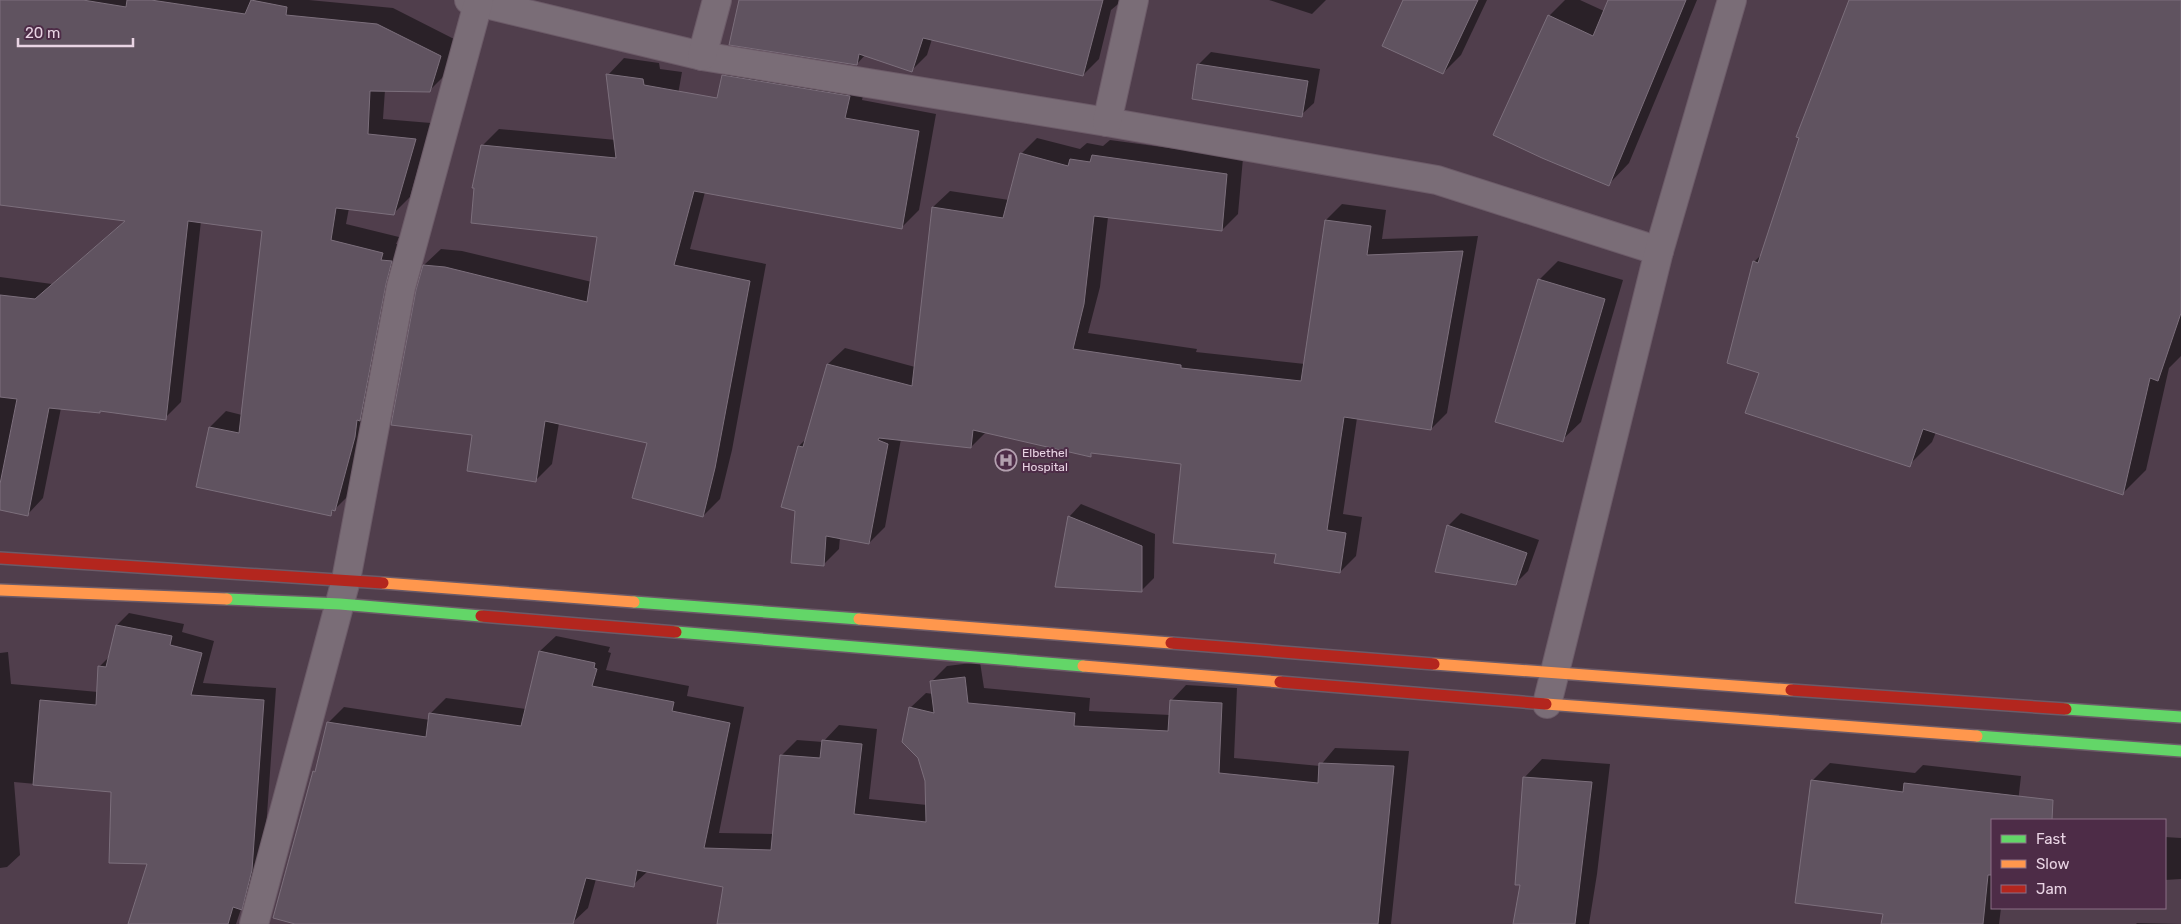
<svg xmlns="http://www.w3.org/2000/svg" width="2181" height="924" viewBox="0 0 2181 924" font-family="Rubik,sans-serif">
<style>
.shadow{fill:#0007}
.building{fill:#605360;stroke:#7c6f7c}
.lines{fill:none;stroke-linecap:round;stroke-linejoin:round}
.street-casing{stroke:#6c5b68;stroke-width:30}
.fast-casing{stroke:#6c5b68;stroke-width:14}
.slow-casing{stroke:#6c5b68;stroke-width:14}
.jam-casing{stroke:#6c5b68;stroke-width:14}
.street{stroke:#7a6d77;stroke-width:28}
.fast{stroke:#63d668;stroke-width:11}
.slow{stroke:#ff974d;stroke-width:11}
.jam{stroke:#b3261e;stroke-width:11}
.labels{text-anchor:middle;stroke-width:4;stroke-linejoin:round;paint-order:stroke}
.poi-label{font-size:12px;fill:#e9d4e4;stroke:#4d2c47;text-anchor:start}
</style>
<rect width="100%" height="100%" fill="#503e4c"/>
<g class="shadow">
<path d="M0 0H309L393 8 456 40 445 75 429 91 385 90 383 119 431 123 410 197 394 213 349 208 346 224 399 237 396 244 407 245 350 494 330 514 210 427 226 411 242 415 263 230 201 221 181 402 165 418 102 410 100 412 61 408 43 498 28 514 0 508V277L52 284 126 220 0 204Z"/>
<path d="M740 0H1123L1111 10 1099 59 1083 75 932 39 927 55 911 71 865 55 857 64Z"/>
<path d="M1269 0H1326L1312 14Z"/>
<path d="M1405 0H1487L1461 55 1443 73Z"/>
<path d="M1565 0H1580L1604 11 1609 0H1697L1629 163 1609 184 1549 16Z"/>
<path d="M1850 0H2181V356L2169 368 2146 470 2123 493 1936 432 1932 442 1909 465 1760 372 1754 262 1762 254Z"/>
<path d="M1211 52 1320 69 1314 103 1301 115 1198 65Z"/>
<path d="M624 58 659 63 660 69 682 72 668 150 705 157 723 76 740 58 867 79 862 100 936 114 919 210 901 228 705 192 690 249 766 264 732 450 720 499 703 516 649 442 559 423 552 464 535 481 473 434 424 265 441 249 462 251 592 282 598 236 483 145 499 129 616 140 608 75Z"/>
<path d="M1037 138 1080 149 1087 143 1103 146 1110 140 1243 158 1238 214 1222 230 1108 217 1100 287 1088 333 1197 349 1196 352 1305 364 1326 220 1342 204 1386 210 1382 239 1478 236 1447 413 1431 429 1357 418 1343 514 1362 517 1356 556 1340 572 1277 553 1182 463 1093 452 1090 456 986 432 971 447 901 439 885 527 869 543 840 537 839 549 823 565 799 446 807 438 828 364 845 348 915 367 933 207 950 191 1009 200 1021 154Z"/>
<path d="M1558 261 1623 280 1581 422 1562 440 1539 280Z"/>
<path d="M1081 504 1155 534 1154 578 1141 591 1069 517Z"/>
<path d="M1461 513 1539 540 1528 571 1515 584 1448 526Z"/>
<path d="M129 613 184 624 182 632 214 641 203 683 276 688 264 857 254 896 241 909 236 924H132L149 863 112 791 14 782 20 855 7 867 0 868V653L8 652 11 684 98 692 99 667 110 656 117 625Z"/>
<path d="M556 636 610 647 608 652 611 653 606 670 689 686 687 696 744 707 719 833 773 834 781 756 797 740 823 742 839 725 877 729 869 799 927 805 926 781 910 708 926 693 933 694 931 682 947 666 980 662 984 688 1090 698 1089 711 1170 715 1171 701 1186 685 1237 688 1234 758 1320 766 1335 748 1409 751 1391 924H718L724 886 648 871 633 885 596 879 588 908 572 923 300 924 314 772 318 768 328 723 344 707 430 720V714L446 698 526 709 540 651Z"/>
<path d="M1542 759 1610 764 1597 874 1589 924H1515L1521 884 1524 778Z"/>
<path d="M1830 763 1915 773 1923 765 2021 776 2016 820H1992V908H2001L1999 924H1883L1884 913 1812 781Z"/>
<path d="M2165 837 2181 838V879L2165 880Z"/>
<path d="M2137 923 2181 924H2136Z"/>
</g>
<g class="building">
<path d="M0 0H83L126 7 127 0H151L245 14 251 0 287 7 286 15 377 24 441 56 430 92 370 91 368 134 416 139 394 215 336 208 331 240 383 253 381 260 392 261 386 284 360 421 357 420 355 437 335 511 332 510 331 516 196 487 209 427 239 433 262 231 188 221 166 420 100 411V413L49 408 28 516 0 510V484L17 399 0 397V295L35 299 125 221 0 205Z"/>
<path d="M739 0H1103L1083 76 923 38 912 72 859 54 857 65 729 45Z"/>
<path d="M1403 0H1478L1443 74 1382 46Z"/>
<path d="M1608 0H1686L1609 186 1542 158 1493 135 1548 15 1593 36Z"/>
<path d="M1849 0H2181V313L2158 381 2150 378 2123 495 1923 429 1910 467 1745 413 1759 373 1727 363 1753 261 1758 263 1799 138 1796 137Z"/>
<path d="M1197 64 1308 81 1302 117 1192 99Z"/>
<path d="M606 74 643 79 644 85 717 98 722 75 850 96 845 118 919 131 902 229 694 191 674 265 750 281 715 468 703 517 632 498 647 443 545 421 536 482 467 471 472 435 391 425 416 290 423 265 445 267 587 302 597 237 471 223 474 188H472L481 145 616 158Z"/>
<path d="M1020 153 1068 166 1070 159 1090 162 1092 155 1227 174 1222 231 1094 216 1084 304 1073 349 1181 365V368L1301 381 1325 220 1371 226 1367 255 1463 251 1431 430 1344 417 1327 530 1346 533 1340 573 1274 563 1276 554 1173 543 1181 464 1091 453V457L973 430 971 448 879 438 878 440 888 444 869 544 826 536 824 566 791 563 795 511 781 507 798 446 803 447 827 364 912 386 932 207 1003 218Z"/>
<path d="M1538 279 1605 299 1563 442 1495 422Z"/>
<path d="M1068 516 1142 546V592L1055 587Z"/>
<path d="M1447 525 1527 553 1516 585 1435 572Z"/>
<path d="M116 625 172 636 170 645 202 653 191 695 264 700 252 870 242 910 233 907 228 924H128L147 864 109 863 111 792 33 785 40 700 96 705 98 666 106 667Z"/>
<path d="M539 651 595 663 594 668 597 669 592 686 674 702 672 711 730 723 704 848 771 850 780 755 820 758 822 740 862 744 854 814 926 822 925 781 918 758 902 742 909 707 934 713 930 681 965 677 968 703 1075 713 1074 726 1168 731 1170 700 1222 703 1219 773 1318 783 1319 763 1394 766 1378 924H717L723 887 637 870 634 887 586 878 573 924H295L273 918 313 771 315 772 327 722 426 737 429 713 521 726Z"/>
<path d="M1523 777 1592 782 1575 924H1513L1520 885H1515Z"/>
<path d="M1811 780 1903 792 1904 783 2053 800 2052 820H1992V875H1988L1983 924H1881L1883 914 1795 903Z"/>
</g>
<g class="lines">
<g class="street-casing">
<g id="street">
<path d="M469 0 702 56 1107 122 1437 180 1659 251"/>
<path d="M702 56 717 0"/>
<path d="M1107 122 1134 0"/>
<path d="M1547 704 1659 251 1732 0"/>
<path d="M254 924 346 580 401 287 479 0"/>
</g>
</g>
<g class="fast-casing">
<g id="fast">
<path d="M227 599 340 604 481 616"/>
<path d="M634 602 859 619"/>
<path d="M676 632 1083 666"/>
<path d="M2066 709 2181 717"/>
<path d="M1977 736 2181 751"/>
</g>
</g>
<g class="slow-casing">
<g id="slow">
<path d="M383 583 634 602"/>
<path d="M0 590 227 599"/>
<path d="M859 619 1171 643"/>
<path d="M1434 664 1791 690"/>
<path d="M1083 666 1280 682"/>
<path d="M1546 704 1977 736"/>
</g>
</g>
<g class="jam-casing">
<g id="jam">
<path d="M0 558 383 583"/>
<path d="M481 616 676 632"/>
<path d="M1171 643 1434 664"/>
<path d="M1280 682 1546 704"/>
<path d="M1791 690 2066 709"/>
</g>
</g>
<use href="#street" class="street"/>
<use href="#fast" class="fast"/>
<use href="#slow" class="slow"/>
<use href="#jam" class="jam"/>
</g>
<defs>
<g id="hospital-ring" transform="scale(1.125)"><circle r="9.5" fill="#4d2c47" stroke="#b3a0af" stroke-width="1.5"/><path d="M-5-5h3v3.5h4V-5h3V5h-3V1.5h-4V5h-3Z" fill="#b3a0af"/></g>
</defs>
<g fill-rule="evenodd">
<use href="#hospital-ring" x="1006" y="460"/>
</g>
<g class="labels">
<g class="poi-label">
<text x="1022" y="457">Elbethel<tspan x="1022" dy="14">Hospital</tspan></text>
</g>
</g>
<rect x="1991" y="819" width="175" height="90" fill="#4d2c47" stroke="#8b6f86"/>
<rect x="2001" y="835" width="25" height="8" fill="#63d668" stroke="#8b6f86"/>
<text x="2036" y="844" font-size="15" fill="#e9d4e4">Fast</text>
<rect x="2001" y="860" width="25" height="8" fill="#ff974d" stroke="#8b6f86"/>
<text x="2036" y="869" font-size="15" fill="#e9d4e4">Slow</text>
<rect x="2001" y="885" width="25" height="8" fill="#b3261e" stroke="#8b6f86"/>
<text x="2036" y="894" font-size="15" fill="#e9d4e4">Jam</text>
<path d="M18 38v8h115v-8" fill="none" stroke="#e9d4e4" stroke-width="2.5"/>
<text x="25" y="38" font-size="15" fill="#e9d4e4" stroke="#4d2c47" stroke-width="4" paint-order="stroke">20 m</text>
</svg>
